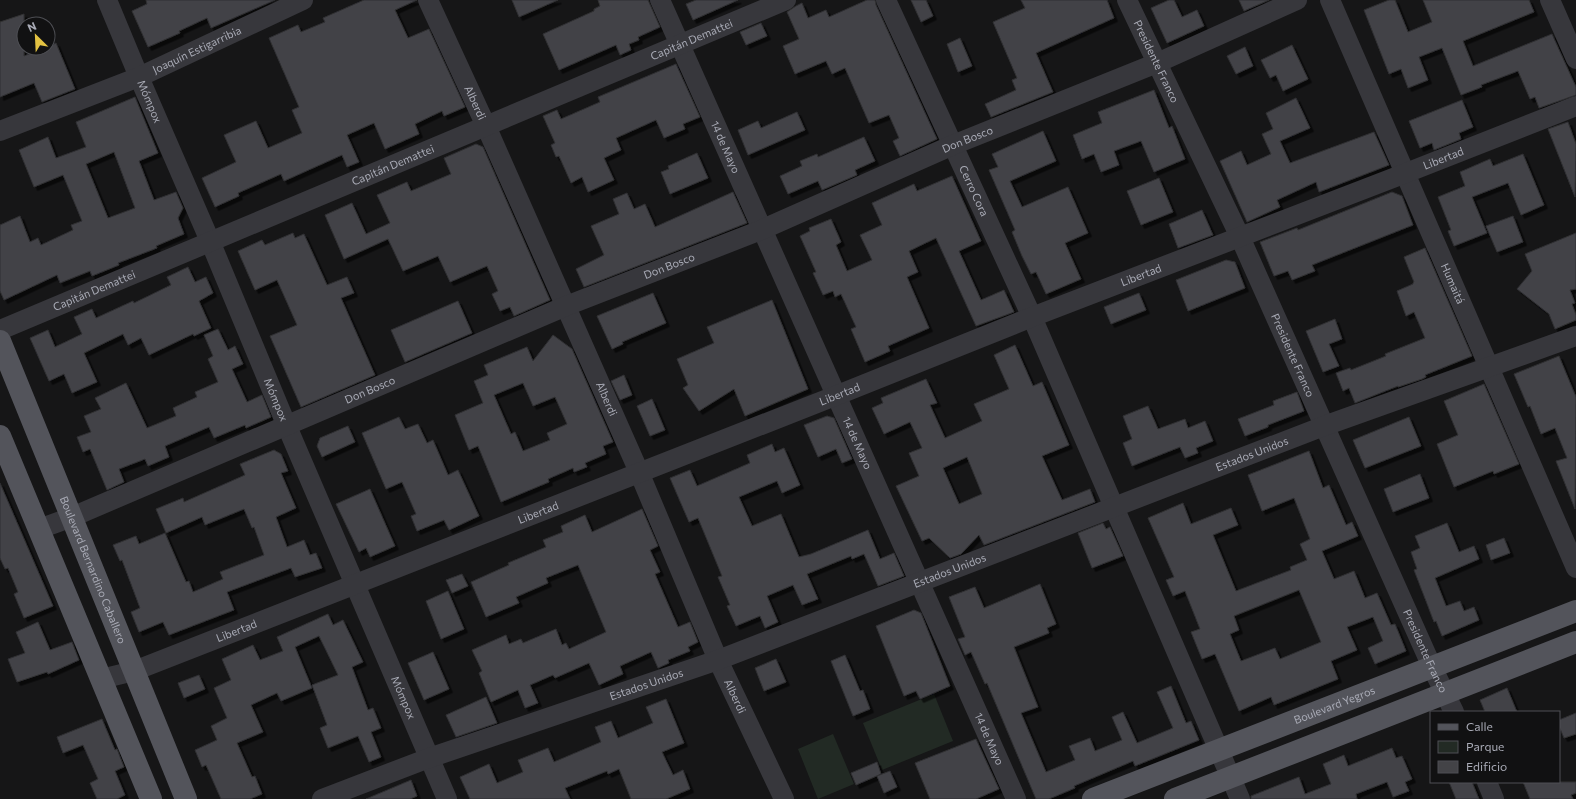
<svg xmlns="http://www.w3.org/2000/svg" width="1576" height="799" viewBox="0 0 1576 799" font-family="Commissioner,sans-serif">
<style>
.green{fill:#222a24}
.building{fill:#434347;stroke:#303033;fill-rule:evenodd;filter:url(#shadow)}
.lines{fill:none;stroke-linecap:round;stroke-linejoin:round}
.minor{stroke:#37373c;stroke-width:20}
.major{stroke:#53545b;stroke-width:22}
.labels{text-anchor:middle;stroke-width:4;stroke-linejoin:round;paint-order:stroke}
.street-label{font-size:11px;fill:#a9abb6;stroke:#111112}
</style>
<defs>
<filter id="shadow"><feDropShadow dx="3.5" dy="3.5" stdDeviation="0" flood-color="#0009"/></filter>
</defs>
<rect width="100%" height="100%" fill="#161617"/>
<g class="green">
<path d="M934 694 953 741 882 770 863 723Z"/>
<path d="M833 734 854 784 818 799 798 749Z"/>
</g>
<g class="building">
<path d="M146 0H275L211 28 207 18 179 31 180 33 148 47 132 11 147 4Z"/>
<path d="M364 0H417L395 10 408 38 429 29 465 107 444 116 442 111 415 124 419 134 385 149 374 123 347 135 359 162 347 167 342 155 284 181 281 174 238 193 239 196 215 207 202 178 236 162 224 135 256 121 268 148 302 133 292 110 299 107 269 38 298 25 301 32 325 22 323 18Z"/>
<path d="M512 0H558L519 17Z"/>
<path d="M598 0H648L660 27 638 37 639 40 629 44 631 50 620 55 616 45 559 70 543 34 594 11V9L600 6Z"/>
<path d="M696 0H738L693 20 686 4Z"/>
<path d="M867 0H875L876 5 937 139 900 156 893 141 899 138 889 115 869 123 845 68 832 74 826 61 795 74 783 46 799 39 787 12 796 6 802 3 808 18 826 10 829 17Z"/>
<path d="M911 0H926L933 16 921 22Z"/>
<path d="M1021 0H1107L1114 18 1036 53 1053 92 991 117 985 104 1016 90 1012 80 1017 78 993 22 1025 8Z"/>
<path d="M1169 0H1174L1182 17 1197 10 1204 26 1167 43 1151 8Z"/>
<path d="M1239 0H1269L1244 11Z"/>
<path d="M1389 0H1395L1408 32 1432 22 1423 0H1529L1534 12 1463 41 1473 66 1552 34 1576 87V95L1539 108 1535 97 1530 99 1518 71 1481 85 1482 87 1461 95 1442 48 1419 57 1428 80 1408 88 1401 69 1389 74 1364 10Z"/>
<path d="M24 14V56L45 48H48V47L56 43 75 89 42 102 34 83 0 97V22Z"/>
<path d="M761 23 767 36 746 45 740 32Z"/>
<path d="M960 38 972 66 958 72 947 44Z"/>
<path d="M1292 45 1308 79 1283 91 1276 75 1270 78 1261 60Z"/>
<path d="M1245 47 1253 66 1236 74 1227 56Z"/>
<path d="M676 64 700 117 683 124 685 129 664 138 656 120 616 138 621 150 604 158 614 180 588 192 582 177 571 183 559 156 556 157 551 145 555 143 543 116 557 110 561 119 600 102 598 97Z"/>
<path d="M1154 90 1169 128 1172 126 1185 159 1154 172 1141 141 1114 151 1119 165 1101 172 1094 154 1082 159 1073 135 1102 123 1098 112Z"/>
<path d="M135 97 158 153 139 161 154 200 176 192 183 208 178 218 184 234 156 246 157 248 118 263 119 265 92 276 90 271 60 283 57 275 4 300 0 291V225L20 216 30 242 38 238 41 245 73 230 71 225 82 221 63 175 34 187 19 150 48 137 56 158 86 147 76 122ZM114 152 135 208 108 218 86 164Z"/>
<path d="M1296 98 1310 128 1280 141 1290 163 1374 132 1389 165 1319 192 1316 182 1277 200 1280 207 1247 222 1220 161 1241 151 1247 165 1271 154 1262 134 1273 129 1266 113Z"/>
<path d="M1462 100 1473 127 1459 133 1461 139 1434 150 1432 143 1420 148 1409 121Z"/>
<path d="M797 112 805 130 748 155 738 130 758 121 761 128Z"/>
<path d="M1568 122 1576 144 1575 197 1548 129Z"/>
<path d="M1043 131 1056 161 1010 181 1022 207 1068 187 1088 233 1065 243 1081 279 1046 294 1036 272 1031 274 1022 256 1012 232 1015 230 989 170 998 167 992 154Z"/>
<path d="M864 137 875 161 855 170 857 175 822 190 818 181 788 194 780 176 802 166 800 161 817 154 818 157Z"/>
<path d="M476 144 483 147 550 300 514 316 510 307 500 311 492 294 498 291 487 266 450 282 438 256 403 271 388 239 344 259 325 215 352 203 366 234 390 223 377 195 407 182 411 191 451 174 444 158Z"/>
<path d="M697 153 708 178 670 194 661 172 669 169 668 166Z"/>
<path d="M1523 154 1544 205 1521 215 1508 183 1472 197 1487 233 1454 246 1448 231 1451 230 1438 197 1465 186 1460 172 1490 159 1493 166Z"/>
<path d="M952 176 981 241 959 251 981 300 1004 290 1014 312 976 326 936 238 909 251 918 272 907 277 929 328 888 346 890 351 865 362 851 329 856 327 841 294 835 297 833 291 823 295 813 273 816 272 800 236 810 231 809 228 831 219 841 242 836 245 847 271 872 260 860 235 882 225 872 203 914 184 917 191Z"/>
<path d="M1159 178 1173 212 1141 225 1127 191Z"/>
<path d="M733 192 747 223 584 287 576 269 604 255 591 226 619 214 613 199 627 193 634 209 645 204 655 227Z"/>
<path d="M1392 192 1402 196 1413 225 1312 265 1315 271 1292 280 1288 271 1274 276 1260 242 1297 228 1298 230Z"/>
<path d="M1202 210 1213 235 1178 248 1169 224Z"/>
<path d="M1513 216 1523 242 1497 252 1486 226Z"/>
<path d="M293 233 295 238 304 234 327 285 347 277 354 293 341 298 375 375 301 407 270 336 297 325 277 280 255 290 238 251 262 240 265 245Z"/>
<path d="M1576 233V289L1570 290 1575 303 1572 304 1576 315V320L1555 329 1549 314 1517 289 1532 271 1525 254Z"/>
<path d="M1425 248 1472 356 1425 375 1426 377 1422 379 1398 387V386L1355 403 1349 388 1343 391 1336 373 1350 368 1351 370 1386 356 1385 354 1425 338 1414 312 1406 316 1397 291 1413 284V283L1414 282 1404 257Z"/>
<path d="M1226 260 1235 262 1245 288 1188 311 1176 280Z"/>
<path d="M188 267 195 282 206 277 213 293 199 301 211 328 194 336 193 334 149 355 141 338 128 345 123 334 84 353 97 382 72 393 64 374 49 381 30 338 48 330 55 347 82 334 74 317 92 309 96 318 133 301 134 303 171 285 167 277Z"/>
<path d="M653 293 666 323 622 342 623 344 612 349 597 316Z"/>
<path d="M1139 293 1146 310 1111 324 1104 307Z"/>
<path d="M772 300 808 389 745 416 734 389 699 411 683 388 688 385 677 359 714 343 707 327Z"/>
<path d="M458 301 472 333 405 362 391 330Z"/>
<path d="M1335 319 1342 339 1329 344 1339 366 1323 372 1306 331Z"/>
<path d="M218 329 228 350 235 346 243 364 232 369 247 402 262 395 271 417 246 428 245 425 214 438 209 427 165 446 169 457 148 466 145 459 119 469 124 482 107 490 90 449 83 452 77 437 91 432 84 416 101 409 95 398 126 383 147 428 176 416 173 408 197 397 195 392 218 382 208 359 213 356 204 335Z"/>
<path d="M553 335 572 349 613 442 603 446 606 454 585 463 587 467 574 472 573 468 548 479 549 482 501 502 478 446 469 450 455 415 483 403 474 381 488 375 484 365 527 347 533 361ZM523 383 533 406 555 397 567 424 547 433 550 440 523 451 515 432 511 434 494 395Z"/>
<path d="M1015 345 1033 386 1042 382 1069 445 1042 456 1062 500 1090 489 1095 502 984 545 979 535 961 554 950 558 929 538 922 541 896 486 919 476 909 453 922 448 910 422 884 434 872 408 883 403 881 398 926 379 937 403 930 405 945 438 982 421 974 404 1009 389 994 355ZM967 457 982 494 959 504 943 468Z"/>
<path d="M1559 356 1576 397 1575 509 1556 461 1567 458 1555 428 1541 434 1530 406 1528 407 1514 374Z"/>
<path d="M624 375 632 395 620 400 611 381Z"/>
<path d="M1484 384 1519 464 1494 474 1493 471 1454 487 1437 444 1458 435 1444 401Z"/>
<path d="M1297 392 1304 411 1268 425V427L1245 436 1238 419 1274 405 1273 401Z"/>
<path d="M652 399 665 430 650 436 637 406Z"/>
<path d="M1148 406 1158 429 1185 419 1188 428 1205 421 1213 441 1196 448 1198 453 1185 458 1180 447 1132 466 1123 443 1132 439 1123 416Z"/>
<path d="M827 416 834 418 852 459 842 463 836 449 818 457 804 425Z"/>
<path d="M399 417 405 429 418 424 427 443 433 440 448 475 458 470 479 516 449 530 444 520 417 531 411 516 416 514 402 482 386 489 362 433Z"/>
<path d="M1409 417 1421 446 1365 468 1353 440Z"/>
<path d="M348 426 355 442 322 457 317 446 320 438Z"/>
<path d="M772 444 775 452 784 448 800 485 782 493 777 481 739 497 752 526 781 514 799 557 811 554 868 530 880 559 894 553 904 576 878 586 864 554 852 559 851 556 807 574 818 599 802 605 793 585 767 596 778 622 765 628 760 616 736 626 727 606 730 605 718 577 722 576 698 518 689 522 670 478 690 470 697 486 750 463 747 455Z"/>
<path d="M274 450 281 454 288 471 281 473 296 508 276 517 287 547 304 540 310 555 316 553 322 568 295 577 291 568 227 592 234 610 169 635 163 622 139 632 131 612 140 608 122 560 120 561 113 545 136 536 139 544 165 533 186 582 189 581 193 592 223 579 220 572 264 555 254 527 252 528 244 509 205 525 202 517 166 533 156 509 183 498 184 502 245 475 240 464Z"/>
<path d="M1309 451 1323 488 1329 485 1346 525 1352 522 1358 536 1322 551 1334 579 1354 571 1365 598 1377 593 1391 625 1395 624 1406 651 1375 664 1368 648 1383 641 1373 617 1347 627 1357 650 1331 661 1338 679 1274 705 1271 697 1239 711 1215 654 1202 659 1191 632 1200 629 1185 591 1173 596 1166 580 1174 577 1148 518 1183 503 1191 524 1231 508 1238 525 1213 535 1236 591 1291 570 1290 567 1307 560 1300 544 1310 539 1294 498 1262 511 1248 475ZM1299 590 1321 642 1280 659 1275 648 1241 661 1230 634 1239 630 1234 616Z"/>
<path d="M1420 474 1429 498 1393 512 1384 489Z"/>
<path d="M0 483 53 606 24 618 14 594 18 592 8 568 5 569 0 558Z"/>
<path d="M370 489 395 546 370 557 366 548 359 552 336 504Z"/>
<path d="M642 509 658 546 650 550 660 572 655 574 678 627 690 622 698 642 688 647 690 651 668 660 669 663 658 668 651 652 620 666 623 674 599 685 589 663 555 678 553 675 530 685 538 703 525 708 518 690 491 702 479 673 482 671 472 650 506 635 509 644 521 639 523 643 556 629 562 645 566 643 569 649 606 632 578 565 546 578 548 583 516 597 519 603 486 617 471 582 509 565 508 563 546 547 543 540 563 532 561 526 585 515 592 532Z"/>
<path d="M1103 523 1106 529 1110 527 1123 556 1092 568 1078 533Z"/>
<path d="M1447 523 1459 552 1474 546 1479 559 1435 578 1446 606 1460 601 1464 611 1474 607 1479 620 1442 636 1436 621 1434 622 1426 601 1414 570 1417 569 1411 552 1420 548 1415 536Z"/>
<path d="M1504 538 1510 553 1491 560 1486 545Z"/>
<path d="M462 574 468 586 452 593 446 580Z"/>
<path d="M1040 584 1056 624 1047 628 1049 633 1014 647 1038 707 1021 713 1046 772 1075 760 1069 746 1090 738 1095 751 1122 740 1112 717 1123 712 1137 743 1173 728 1157 692 1171 686 1186 723 1191 721 1199 740 1135 766 1133 761 1074 786 1075 788 1049 799H1036L987 683 985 684 971 652 965 655 958 639 965 637 949 597 975 587 984 608Z"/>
<path d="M448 591 464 629 441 639 426 601Z"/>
<path d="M914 610 921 613 950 686 920 699 916 691 904 696 876 626Z"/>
<path d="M328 614 333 625 343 620 363 662 352 667 368 710 373 708 381 728 371 732 381 757 369 762 358 736 328 748 320 728 327 725 312 685 338 675 319 636 295 647 312 688 281 701 277 693 251 705 263 732 237 743 252 777 255 776 262 794 250 799H221L206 765 202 767 195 750 217 740 211 726 227 718 214 688 231 680 222 659 253 645 260 660 283 651 277 637Z"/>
<path d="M38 622 50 650 72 642 79 660 48 674 47 672 17 682 8 659 25 653 16 632Z"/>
<path d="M433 652 449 689 424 700 408 663Z"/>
<path d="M845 655 860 691 863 690 870 709 853 716 831 661Z"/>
<path d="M776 659 786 682 764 691 755 668Z"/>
<path d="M199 675 205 689 184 698 178 683Z"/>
<path d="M1507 688 1517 712H1485L1480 700Z"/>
<path d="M486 697 497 723 456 737 446 715Z"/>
<path d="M666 699 684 743 662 752 673 775 683 770 690 789 666 799H631L619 769 608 774 607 771 565 788 570 799H470L460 777 489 764 497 783 523 772 518 760 548 748 554 762 601 742 595 727 611 721 618 738 653 723 646 707Z"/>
<path d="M1576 713V734L1564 738 1559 726V720Z"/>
<path d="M102 719 115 750 117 749 124 767 115 771 125 795 117 799H97L90 783 98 779 83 745 63 753 57 737Z"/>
<path d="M976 739 999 789 976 799H930L915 763Z"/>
<path d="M1392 748 1396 758 1402 756 1412 779 1405 782 1409 791 1393 797 1387 782 1356 794 1357 799H1251V796L1299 777 1305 794 1331 784 1323 764 1344 755 1348 766Z"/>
<path d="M877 762 881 774 856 785 851 773Z"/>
<path d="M890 771 897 787 884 793 877 776Z"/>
<path d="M411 780 417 796 410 799H366Z"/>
<path d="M1449 782H1472L1479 799H1456Z"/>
<path d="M1523 782H1576V793L1571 795 1573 799H1530Z"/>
</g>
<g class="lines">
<g class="minor">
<path id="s1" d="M107 0 139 77 210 241 286 424 447 799"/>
<path id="s2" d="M428 0 486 126 639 472 718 660 784 799"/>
<path id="s3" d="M660 0 1016 799"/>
<path id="s4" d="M886 0 1032 317 1240 799"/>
<path id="s5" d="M1127 0 1240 237 1432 667 1454 712"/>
<path id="s6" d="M1330 0 1576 568"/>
<path d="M1550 0 1576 59"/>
<path id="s7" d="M0 131 139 77 303 0"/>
<path id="s8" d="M0 330 786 0"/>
<path id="s9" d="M39 529 72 517 566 306 761 230 953 145 1157 63 1297 0"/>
<path id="s10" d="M101 679 134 671 835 396 1032 317 1406 173 1576 106"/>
<path d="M1487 782 1494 799"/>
<path id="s11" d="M322 799 429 758 718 660 1324 426 1576 336"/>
</g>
<g class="major">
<path id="s12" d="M0 341 186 799"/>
<path d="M0 436 151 799"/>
<path id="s13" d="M1093 799 1576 611"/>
<path d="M1175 799 1576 642"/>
</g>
</g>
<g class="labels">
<g class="street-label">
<text dy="4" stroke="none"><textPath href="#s8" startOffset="750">Capitán Demattei</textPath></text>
<text dy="4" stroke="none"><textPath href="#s7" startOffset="213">Joaquín Estigarribia</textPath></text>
<text dy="4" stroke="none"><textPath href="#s5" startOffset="68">Presidente Franco</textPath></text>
<text dy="4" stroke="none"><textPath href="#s1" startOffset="110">Mómpox</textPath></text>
<text dy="4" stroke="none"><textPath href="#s2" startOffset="113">Alberdi</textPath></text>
<text dy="4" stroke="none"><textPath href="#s9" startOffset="1007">Don Bosco</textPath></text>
<text dy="4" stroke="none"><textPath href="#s3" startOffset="161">14 de Mayo</textPath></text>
<text dy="4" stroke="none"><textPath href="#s10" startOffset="1440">Libertad</textPath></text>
<text dy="4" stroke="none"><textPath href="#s8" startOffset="426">Capitán Demattei</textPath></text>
<text dy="4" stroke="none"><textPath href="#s4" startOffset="210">Cerro Cora</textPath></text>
<text dy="4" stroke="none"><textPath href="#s9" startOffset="683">Don Bosco</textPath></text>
<text dy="4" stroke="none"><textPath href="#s10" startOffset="1116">Libertad</textPath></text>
<text dy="4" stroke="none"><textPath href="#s6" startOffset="309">Humaitá</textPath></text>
<text dy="4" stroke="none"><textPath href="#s8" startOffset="102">Capitán Demattei</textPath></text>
<text dy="4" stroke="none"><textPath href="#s5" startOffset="392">Presidente Franco</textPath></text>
<text dy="4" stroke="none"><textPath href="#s9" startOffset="359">Don Bosco</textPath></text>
<text dy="4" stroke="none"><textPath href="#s10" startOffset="792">Libertad</textPath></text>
<text dy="4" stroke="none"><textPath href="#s2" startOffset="437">Alberdi</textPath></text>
<text dy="4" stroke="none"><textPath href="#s1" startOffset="434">Mómpox</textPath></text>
<text dy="4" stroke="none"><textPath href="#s3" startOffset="485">14 de Mayo</textPath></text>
<text dy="4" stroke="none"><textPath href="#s11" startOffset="992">Estados Unidos</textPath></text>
<text dy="4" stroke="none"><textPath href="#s10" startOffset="468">Libertad</textPath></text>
<text dy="4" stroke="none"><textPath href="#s12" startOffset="247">Boulevard Bernardino Caballero</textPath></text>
<text dy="4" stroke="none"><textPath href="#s11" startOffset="668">Estados Unidos</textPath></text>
<text dy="4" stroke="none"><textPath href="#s10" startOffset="144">Libertad</textPath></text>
<text dy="4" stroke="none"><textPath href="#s5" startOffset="716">Presidente Franco</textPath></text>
<text dy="4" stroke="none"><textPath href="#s11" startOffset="344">Estados Unidos</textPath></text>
<text dy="4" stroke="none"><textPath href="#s2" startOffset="761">Alberdi</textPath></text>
<text dy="4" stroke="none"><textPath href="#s1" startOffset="758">Mómpox</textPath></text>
<text dy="4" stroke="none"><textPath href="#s13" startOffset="259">Boulevard Yegros</textPath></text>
<text dy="4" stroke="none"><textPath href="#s3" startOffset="809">14 de Mayo</textPath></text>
</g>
</g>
<rect x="1430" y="711" width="130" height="72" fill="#111112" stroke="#4e4f54"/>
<rect x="1438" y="724" width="20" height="6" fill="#53545b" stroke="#4e4f54"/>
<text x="1466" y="731" font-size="12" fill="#a9abb6">Calle</text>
<rect x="1438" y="741" width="20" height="12" fill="#222a24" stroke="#4e4f54"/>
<text x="1466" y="751" font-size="12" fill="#a9abb6">Parque</text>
<rect x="1438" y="761" width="20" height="12" fill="#434347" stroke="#4e4f54"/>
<text x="1466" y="771" font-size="12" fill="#a9abb6">Edificio</text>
<g transform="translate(36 36) rotate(336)"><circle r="19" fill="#111112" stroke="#4e4f54"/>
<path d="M0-3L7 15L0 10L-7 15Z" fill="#e3c242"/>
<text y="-6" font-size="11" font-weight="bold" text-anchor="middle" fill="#a9abb6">N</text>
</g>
</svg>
